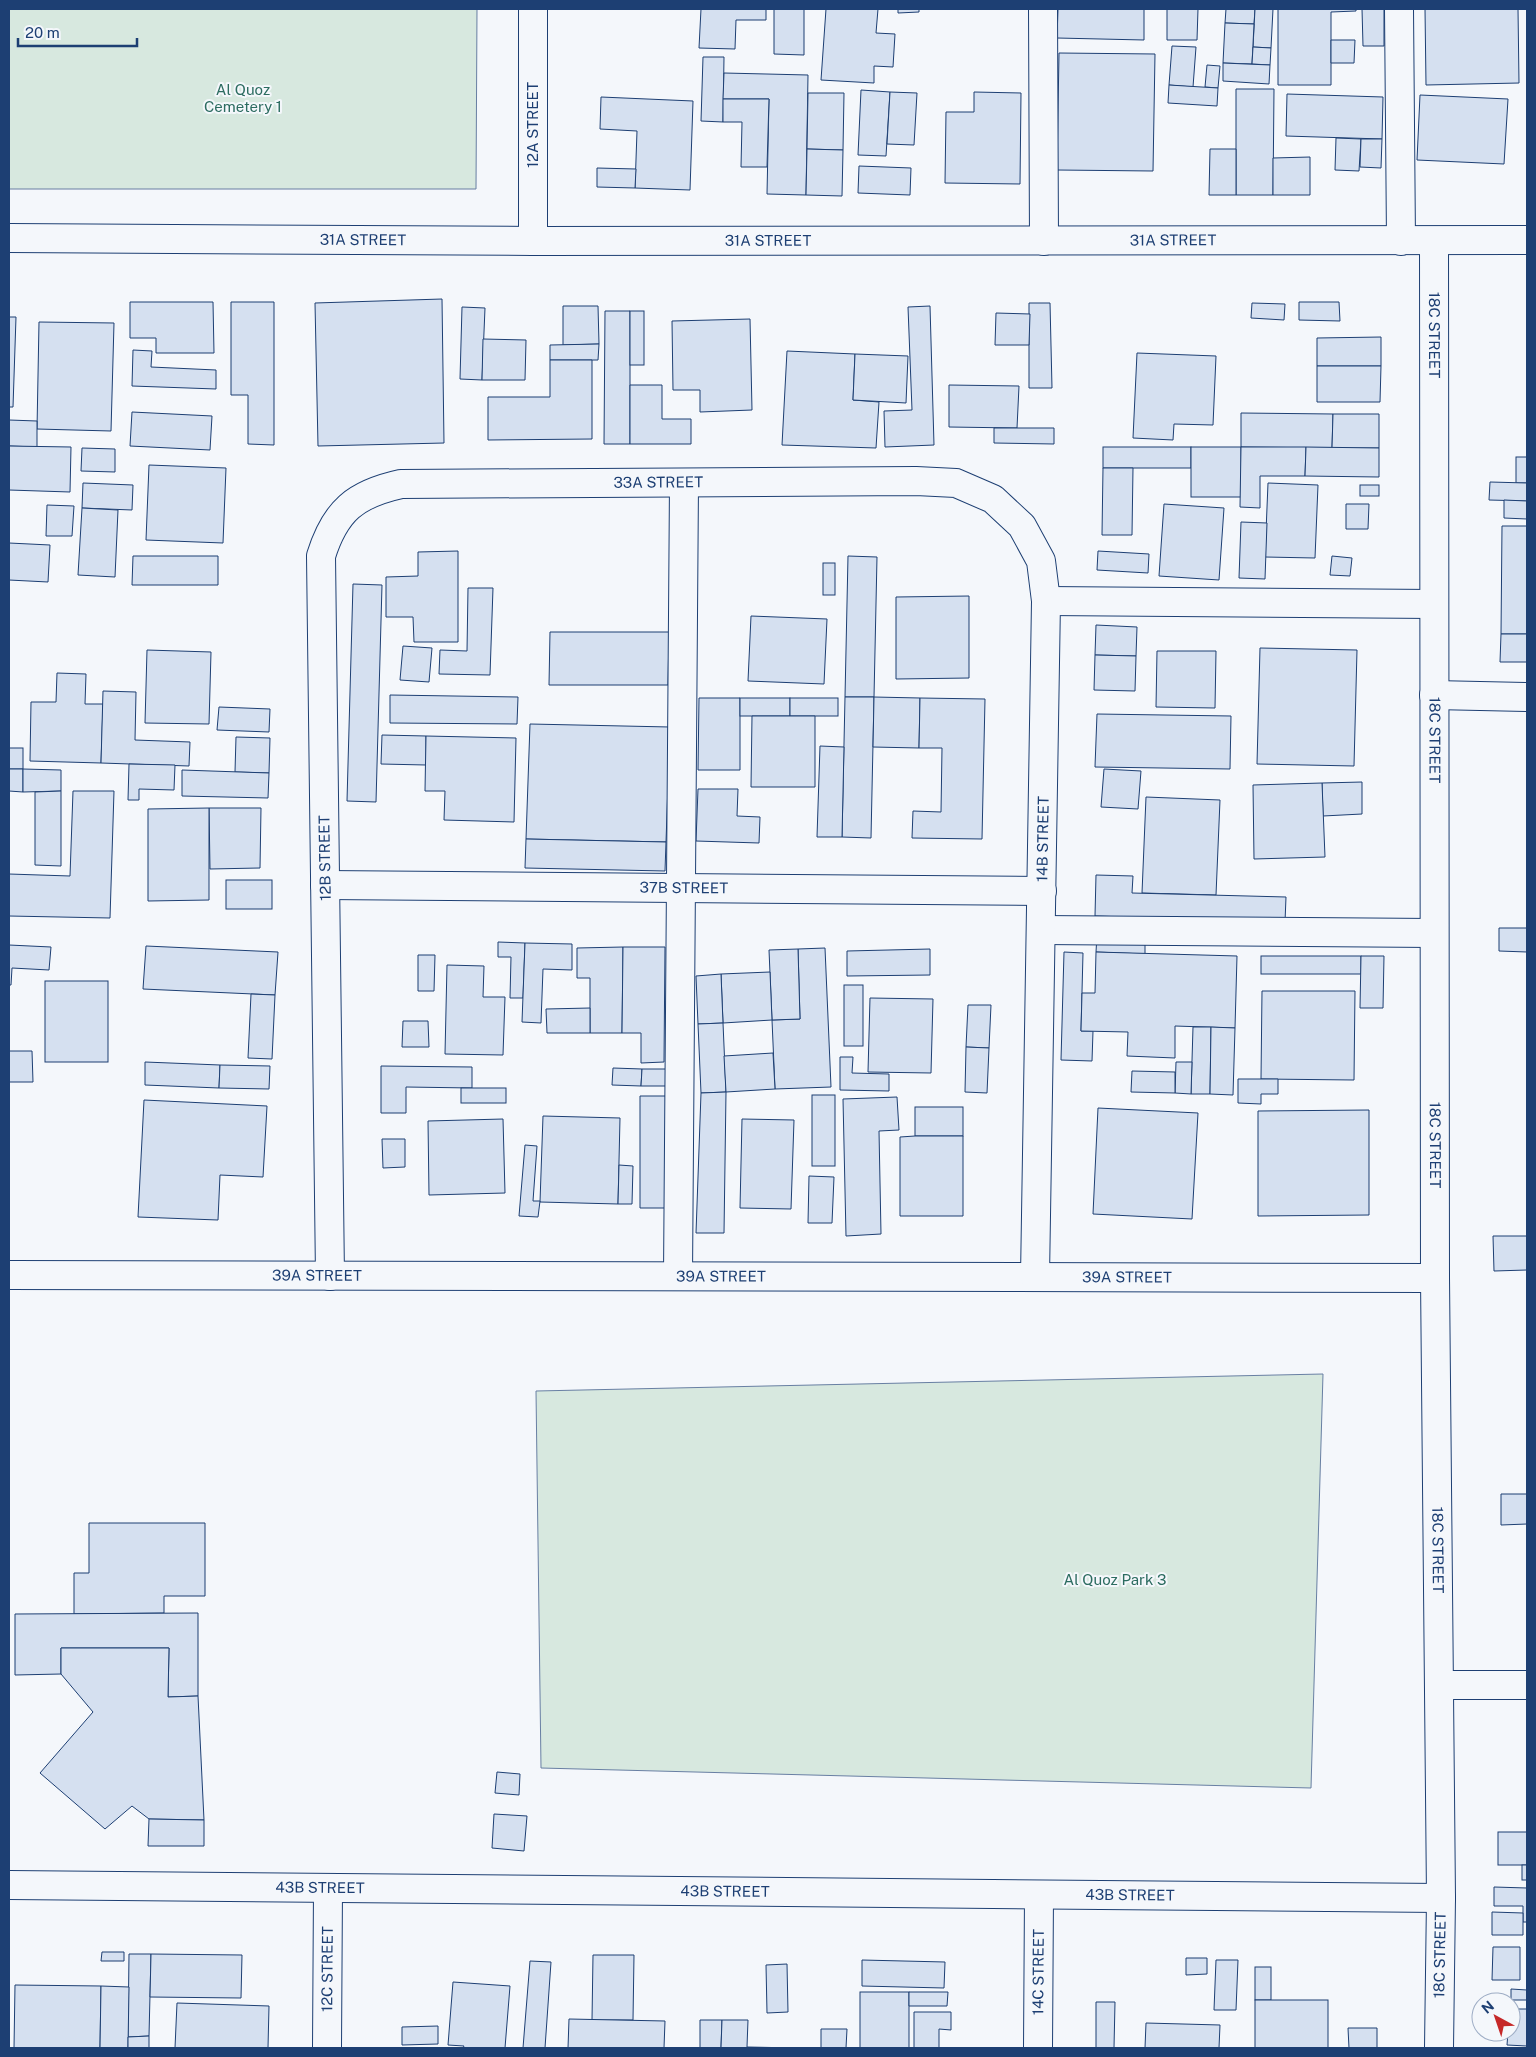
<svg xmlns="http://www.w3.org/2000/svg" width="1536" height="2057" viewBox="0 0 1536 2057" font-family="'Public Sans',sans-serif">
<style>
.green{fill:#d7e8df;stroke:#687fa3}
.building{fill:#d5e0f0;stroke:#1d3f73}
.lines{fill:none;stroke-linecap:round;stroke-linejoin:round}
.minor-casing{stroke:#1d3f73;stroke-width:30}
.minor{stroke:#f4f7fb;stroke-width:28}
.labels{text-anchor:middle;stroke-width:4;stroke-linejoin:round;paint-order:stroke}
.park-label{font-size:15px;fill:#2c6c60;stroke:#f4f7fb}
.street-label{font-size:15px;fill:#1d3f73;stroke:#f4f7fb}
</style>
<rect width="100%" height="100%" fill="#f4f7fb"/>
<g class="green">
<path d="M9 9H477L476 189H9Z"/>
<path d="M1323 1374 1311 1788 541 1768 536 1391Z"/>
</g>
<g class="building">
<path d="M701 9H766V20H736L735 49 699 48Z"/>
<path d="M774 9H804V55L774 54Z"/>
<path d="M826 9H878L876 33 895 34 893 67 874 66V83L821 80Z"/>
<path d="M898 9H919V12L898 13Z"/>
<path d="M1058 9H1144V40L1057 38Z"/>
<path d="M1167 9H1198L1197 40H1167Z"/>
<path d="M1226 9H1255L1254 24 1225 23Z"/>
<path d="M1255 9H1273L1271 48 1253 47Z"/>
<path d="M1278 9H1356V11L1331 12V85H1278Z"/>
<path d="M1362 9H1384V46H1363Z"/>
<path d="M1425 9H1518L1519 83 1426 85Z"/>
<path d="M1225 23 1254 24 1252 64 1223 63Z"/>
<path d="M1331 40H1355L1354 63H1331Z"/>
<path d="M1172 46 1196 47 1193 87 1169 85Z"/>
<path d="M1253 47 1271 48 1270 65 1252 64Z"/>
<path d="M1059 53 1155 54 1153 171 1057 170Z"/>
<path d="M703 57H724L723 122 701 121Z"/>
<path d="M1223 63 1270 65 1269 84 1223 81Z"/>
<path d="M1207 65 1220 66 1218 88 1205 87Z"/>
<path d="M724 73 808 75 806 195 767 194 769 99H723Z"/>
<path d="M1169 85 1218 88 1217 106 1168 103Z"/>
<path d="M1236 89H1274L1273 195H1236Z"/>
<path d="M861 90 890 92 886 156 858 155Z"/>
<path d="M890 92 917 93 914 145 887 144Z"/>
<path d="M974 92 1021 93 1020 184 945 183 946 112H974Z"/>
<path d="M808 93H844L843 150 807 149Z"/>
<path d="M1287 94 1383 97 1382 139 1286 136Z"/>
<path d="M1420 95 1508 99 1504 164 1417 160Z"/>
<path d="M601 97 693 101 690 190 635 188 637 131 600 129Z"/>
<path d="M723 99H769L767 167H741L742 122H723Z"/>
<path d="M1336 138 1361 139 1359 171 1335 170Z"/>
<path d="M1361 139H1382L1381 168 1360 167Z"/>
<path d="M807 149 843 150 842 196 806 195Z"/>
<path d="M1210 149H1236V195H1209Z"/>
<path d="M1310 157V195H1273V158Z"/>
<path d="M859 166 911 168 910 195 858 193Z"/>
<path d="M597 168 636 169 635 188 597 187Z"/>
<path d="M442 299 444 443 318 446 315 303Z"/>
<path d="M130 302H213L214 353H156V338H130Z"/>
<path d="M231 302H274V445L248 444V395H231Z"/>
<path d="M1299 302H1339L1340 321 1299 320Z"/>
<path d="M1029 303H1050L1052 388H1029Z"/>
<path d="M1252 303 1285 304 1284 320 1251 318Z"/>
<path d="M563 306H598L599 344 563 345Z"/>
<path d="M930 306 934 445 885 447 884 411 912 410 908 307Z"/>
<path d="M462 307 485 308 482 380 460 379Z"/>
<path d="M605 311H630V444H604Z"/>
<rect x="630" y="311" width="14" height="54"/>
<path d="M996 313 1030 314 1029 345H995Z"/>
<path d="M9 317H16L13 407H9Z"/>
<path d="M750 319 752 410 700 412V390H673L672 321Z"/>
<path d="M39 322 114 323 111 431 37 429Z"/>
<path d="M1381 337V366H1317V338Z"/>
<path d="M483 339 526 340 525 380H482Z"/>
<path d="M599 344 598 360H550V345Z"/>
<path d="M133 350 152 351 151 367 216 370V389L132 386Z"/>
<path d="M787 351 855 354 853 400 879 402 876 448 782 445Z"/>
<path d="M1137 353 1216 356 1213 425 1174 424 1173 440 1133 438Z"/>
<path d="M855 354 908 356 906 403 853 400Z"/>
<path d="M550 360H592V439L488 440V397H550Z"/>
<path d="M1317 366H1381L1380 402H1317Z"/>
<path d="M630 385H662V419H691V444H630Z"/>
<path d="M949 385 1019 386 1017 428 949 427Z"/>
<path d="M132 412 212 416 210 450 130 446Z"/>
<path d="M1241 413 1333 414 1332 448 1241 447Z"/>
<path d="M1333 414H1379V448H1332Z"/>
<path d="M9 420 37 421V447L9 446Z"/>
<path d="M994 428H1054V444L994 443Z"/>
<path d="M9 446 71 447 70 492 9 490Z"/>
<rect x="1103" y="447" width="88" height="21"/>
<rect x="1191" y="447" width="50" height="50"/>
<path d="M1241 447H1306L1305 476H1260V508L1240 507Z"/>
<path d="M1306 447 1379 448V477L1305 476Z"/>
<path d="M82 448 115 449V472L81 471Z"/>
<rect x="1516" y="457" width="11" height="26"/>
<path d="M149 465 226 468 223 543 146 540Z"/>
<path d="M1103 468H1133L1132 535H1102Z"/>
<path d="M1490 482 1527 483V501L1489 500Z"/>
<path d="M83 483 133 485 132 510 82 508Z"/>
<path d="M1268 483 1318 485 1315 558 1265 557Z"/>
<rect x="1360" y="485" width="19" height="11"/>
<path d="M1504 500 1527 501V519L1504 518Z"/>
<path d="M1164 504 1224 508 1219 580 1159 576Z"/>
<path d="M1346 504H1369L1368 529H1346Z"/>
<path d="M47 505 74 506 72 536H46Z"/>
<path d="M82 508 118 510 115 577 78 575Z"/>
<path d="M1241 522 1267 523 1265 579 1239 578Z"/>
<path d="M1502 526H1527V634H1501Z"/>
<path d="M9 543 50 545 48 582 9 580Z"/>
<path d="M458 551V642H414L413 617H386V577L418 576V552Z"/>
<path d="M1098 551 1149 554 1148 573 1097 570Z"/>
<path d="M133 556H218V585H132Z"/>
<path d="M848 556 877 557 874 697H845Z"/>
<path d="M1332 556 1352 558 1350 576 1330 575Z"/>
<rect x="823" y="563" width="12" height="32"/>
<path d="M353 584 382 585 376 802 347 801Z"/>
<path d="M468 588H493L490 675 439 674 440 650 467 651Z"/>
<path d="M969 596V678L896 679V597Z"/>
<path d="M751 616 827 619 824 684 748 681Z"/>
<path d="M1096 625 1137 627 1136 656 1095 655Z"/>
<path d="M550 632H669L668 685H549Z"/>
<path d="M1501 634H1527V662H1500Z"/>
<path d="M403 646 432 648 429 682 400 680Z"/>
<path d="M1260 648 1357 650 1354 766 1257 764Z"/>
<path d="M147 650 211 652 209 724 145 723Z"/>
<path d="M1157 651H1216L1215 708 1156 707Z"/>
<path d="M1095 655 1136 656 1135 691 1094 690Z"/>
<path d="M57 673 86 674 85 704H103L101 763 30 761 31 702H56Z"/>
<path d="M103 691 136 692 135 740 190 742 189 766 101 763Z"/>
<path d="M390 695 518 697 517 724 390 723Z"/>
<path d="M845 697H874L871 838 842 837Z"/>
<path d="M874 697 920 698 919 748 873 747Z"/>
<path d="M699 698H740V770H698Z"/>
<rect x="740" y="698" width="50" height="18"/>
<rect x="790" y="698" width="48" height="18"/>
<path d="M920 698 985 699 982 839 912 838 913 811 941 812 942 748H919Z"/>
<path d="M219 707 270 709 269 732 217 730Z"/>
<path d="M1097 714 1231 716 1230 769 1095 767Z"/>
<path d="M752 716H815V787H751Z"/>
<path d="M530 724 670 727 666 842 526 839Z"/>
<path d="M382 735 426 736V765L381 764Z"/>
<path d="M426 736 516 738 514 822 444 820 445 791H425Z"/>
<path d="M236 737 270 738 269 773 235 772Z"/>
<path d="M820 746 844 747 842 837H817Z"/>
<rect x="9" y="748" width="14" height="21"/>
<path d="M129 764 175 765 174 790 139 789V800H128Z"/>
<path d="M9 769H23V792L9 791Z"/>
<path d="M23 769 61 770V791L23 792Z"/>
<path d="M1104 769 1141 771 1138 809 1101 807Z"/>
<path d="M182 770 269 773 268 798 182 796Z"/>
<path d="M1362 782V814L1323 816 1322 783Z"/>
<path d="M1322 783 1325 857 1254 859 1253 785Z"/>
<path d="M698 789H738L737 816 760 817 759 843 696 841Z"/>
<path d="M61 791V866L35 865V792Z"/>
<path d="M73 791H114L110 918 9 916V874L70 876Z"/>
<path d="M1146 797 1220 800 1216 895 1142 893Z"/>
<path d="M209 808H261L260 868 210 869Z"/>
<path d="M209 808V900L148 901V809Z"/>
<path d="M526 839 666 842 665 871 525 868Z"/>
<path d="M1096 875 1133 876 1132 893 1286 897 1285 922 1095 916Z"/>
<rect x="226" y="880" width="46" height="29"/>
<path d="M1499 928H1527V952L1499 951Z"/>
<path d="M1097 935 1145 937V954L1096 952Z"/>
<path d="M498 942 525 943 523 998H510L511 957H498Z"/>
<path d="M525 943 572 944V970L543 969 541 1023 522 1022Z"/>
<path d="M9 945 51 947 49 970 12 968 11 985H9Z"/>
<path d="M146 946 278 952 275 995 143 989Z"/>
<path d="M623 947 622 1033H590V978H577V948Z"/>
<path d="M623 947H665L664 1062 641 1063V1033H622Z"/>
<path d="M825 948 831 1087 775 1089 772 1020 800 1019 798 949Z"/>
<path d="M798 949 800 1019 772 1020 769 950Z"/>
<path d="M930 949V975L847 976V951Z"/>
<path d="M1064 952 1083 953 1081 1031H1093L1092 1061 1061 1060Z"/>
<path d="M1096 952 1237 956 1235 1028 1175 1026V1058L1127 1056 1128 1032 1081 1031 1082 993H1095Z"/>
<path d="M418 955H435L434 991H418Z"/>
<rect x="1261" y="956" width="100" height="18"/>
<path d="M1361 956H1384L1383 1008H1360Z"/>
<path d="M447 965 484 966 483 997H505L503 1055 445 1054Z"/>
<path d="M770 972 772 1020 723 1023 721 974Z"/>
<path d="M721 974 723 1023 698 1024 696 976Z"/>
<rect x="45" y="981" width="63" height="81"/>
<rect x="844" y="985" width="19" height="61"/>
<path d="M1262 991H1355L1354 1080 1261 1079Z"/>
<path d="M251 994 275 995 272 1059 248 1058Z"/>
<path d="M870 998 933 999 931 1073 868 1072Z"/>
<path d="M968 1005H991L989 1048 966 1047Z"/>
<path d="M590 1008V1033H547L546 1009Z"/>
<path d="M403 1021H428L429 1047H402Z"/>
<path d="M723 1023 726 1092 701 1093 698 1024Z"/>
<path d="M1193 1027H1211L1210 1094H1191Z"/>
<path d="M1211 1027 1235 1028 1233 1095 1210 1094Z"/>
<path d="M966 1047 989 1048 987 1093 965 1092Z"/>
<path d="M9 1051H32L33 1082H9Z"/>
<path d="M773 1053 775 1089 726 1092 724 1056Z"/>
<path d="M840 1057H853L852 1073 889 1074V1091L840 1090Z"/>
<path d="M145 1062 220 1065 219 1088 145 1085Z"/>
<path d="M1176 1062H1192L1191 1094 1175 1093Z"/>
<path d="M220 1065 270 1066 269 1089 219 1088Z"/>
<path d="M381 1066 472 1067V1088L406 1087V1113H381Z"/>
<path d="M613 1068 642 1069 641 1086 612 1085Z"/>
<path d="M642 1069H670V1086H641Z"/>
<path d="M1132 1071 1175 1072V1093L1131 1092Z"/>
<path d="M1238 1079H1278V1094H1261V1104L1238 1103Z"/>
<rect x="461" y="1088" width="45" height="15"/>
<path d="M726 1092 724 1233H696L701 1093Z"/>
<rect x="812" y="1095" width="23" height="71"/>
<path d="M640 1096H670L669 1208H640Z"/>
<path d="M897 1097 899 1130 879 1131 881 1234 846 1236 843 1099Z"/>
<path d="M144 1100 267 1106 263 1177 220 1175 218 1220 138 1217Z"/>
<rect x="915" y="1107" width="48" height="29"/>
<path d="M1098 1108 1198 1113 1192 1219 1093 1214Z"/>
<path d="M1369 1110V1215L1258 1216V1111Z"/>
<path d="M543 1116 620 1118 618 1204 540 1202Z"/>
<path d="M503 1119 505 1193 429 1195 428 1121Z"/>
<path d="M742 1119 794 1120 791 1209 740 1208Z"/>
<path d="M915 1136H963V1216H900V1137Z"/>
<path d="M382 1139H405V1167L383 1168Z"/>
<path d="M525 1145 537 1146 533 1201H540L538 1217 519 1216Z"/>
<path d="M619 1165 633 1166 632 1204H618Z"/>
<path d="M809 1176 834 1177 832 1223H808Z"/>
<path d="M1493 1236H1527V1270L1494 1271Z"/>
<path d="M1501 1494H1527V1524L1501 1525Z"/>
<path d="M89 1523H205V1596H164V1613L74 1614V1573H89Z"/>
<path d="M198 1613V1696L168 1697 169 1648H61V1674L15 1675V1614Z"/>
<path d="M61 1648H169L168 1697 198 1696 204 1820 149 1819 132 1806 105 1829 40 1773 93 1712 61 1674Z"/>
<path d="M497 1772 520 1774 519 1795 495 1793Z"/>
<path d="M494 1814 527 1816 524 1851 492 1848Z"/>
<path d="M149 1819 204 1820V1846H148Z"/>
<rect x="1498" y="1832" width="29" height="33"/>
<rect x="1522" y="1865" width="5" height="15"/>
<path d="M1494 1887 1527 1888V1922H1523V1906H1494Z"/>
<path d="M1492 1912 1523 1913V1935H1492Z"/>
<path d="M1493 1947H1520V1980H1492Z"/>
<path d="M102 1952H124V1961H101Z"/>
<path d="M129 1954H151L149 2036 128 2037Z"/>
<path d="M151 1954 242 1955 241 1998 150 1997Z"/>
<path d="M593 1955H634L633 2020H592Z"/>
<path d="M1186 1958H1207V1974L1186 1975Z"/>
<path d="M862 1960 945 1962 944 1988 862 1986Z"/>
<path d="M1216 1960H1238L1236 2010H1214Z"/>
<path d="M530 1961 551 1962 545 2048H523Z"/>
<path d="M787 1964 788 2012 767 2013 766 1965Z"/>
<rect x="1255" y="1967" width="16" height="33"/>
<path d="M453 1982 510 1986 505 2048H463L464 2046 448 2045Z"/>
<path d="M15 1985 101 1986 100 2048H14Z"/>
<path d="M101 1986 129 1987 128 2048H100Z"/>
<path d="M1511 1989 1527 1990V2000H1511Z"/>
<rect x="860" y="1992" width="49" height="56"/>
<path d="M909 1992H948L947 2006H909Z"/>
<rect x="1255" y="2000" width="73" height="48"/>
<path d="M1096 2002H1115L1114 2048H1096Z"/>
<path d="M177 2003 269 2006 268 2048H175Z"/>
<path d="M1511 2009H1527V2046L1507 2045 1508 2032H1511Z"/>
<path d="M914 2012H951V2030L939 2029V2048H914Z"/>
<path d="M569 2019 665 2021 664 2048H568Z"/>
<path d="M700 2020H722L721 2048H700Z"/>
<path d="M722 2020H748L747 2047 796 2048H721Z"/>
<path d="M1146 2023 1220 2025 1219 2048H1145Z"/>
<path d="M438 2026V2044L402 2045V2027Z"/>
<path d="M1348 2028H1377V2048H1349Z"/>
<path d="M821 2029H847L846 2048H821Z"/>
<path d="M149 2036V2048H128V2037Z"/>
</g>
<g class="lines">
<g class="minor-casing">
<g id="minor">
<path d="M1043 9 1044 241"/>
<path d="M1399 9 1401 241"/>
<path id="s1" d="M9 238 533 241 1527 240"/>
<path d="M533 241V9"/>
<path id="s2" d="M1434 241 1435 1278 1441 1898 1439 2048"/>
<path d="M1046 601 1434 604"/>
<path d="M1434 695 1527 697"/>
<path id="s3" d="M325 885 1042 891"/>
<path d="M1041 930 1434 933"/>
<path id="s4" d="M9 1275 1435 1278"/>
<path id="s5" d="M330 1276 321 556C335 511 355 494 401 484L916 481 956 483 993 499 1022 526 1041 561 1046 601 1035 1277"/>
<path d="M678 1276 684 483"/>
<path d="M1439 1685H1527"/>
<path id="s6" d="M9 1885 1441 1898"/>
<path id="s7" d="M327 2048 328 1889"/>
<path id="s8" d="M1038 2048 1039 1895"/>
</g>
</g>
<use href="#minor" class="minor"/>
</g>
<g class="labels">
<g class="park-label">
<text x="243" y="95">Al Quoz<tspan x="243" dy="17">Cemetery 1</tspan></text>
<text x="1115" y="1585">Al Quoz Park 3</text>
</g>
<g class="street-label">
<text transform="translate(533 125) rotate(-90)" y="5">12A STREET</text>
<text dy="5" stroke="none"><textPath href="#s1" startOffset="354">31A STREET</textPath></text>
<text dy="5" stroke="none"><textPath href="#s1" startOffset="759">31A STREET</textPath></text>
<text dy="5" stroke="none"><textPath href="#s1" startOffset="1164">31A STREET</textPath></text>
<text dy="5" stroke="none"><textPath href="#s2" startOffset="94">18C STREET</textPath></text>
<text dy="5" stroke="none"><textPath href="#s5" startOffset="1092">33A STREET</textPath></text>
<text dy="5" stroke="none"><textPath href="#s2" startOffset="499">18C STREET</textPath></text>
<text transform="translate(1043 839) rotate(-89)" y="5">14B STREET</text>
<text transform="translate(325 858) rotate(-91)" y="5">12B STREET</text>
<text dy="5" stroke="none"><textPath href="#s3" startOffset="359">37B STREET</textPath></text>
<text dy="5" stroke="none"><textPath href="#s2" startOffset="904">18C STREET</textPath></text>
<text dy="5" stroke="none"><textPath href="#s4" startOffset="308">39A STREET</textPath></text>
<text dy="5" stroke="none"><textPath href="#s4" startOffset="712">39A STREET</textPath></text>
<text dy="5" stroke="none"><textPath href="#s4" startOffset="1118">39A STREET</textPath></text>
<text dy="5" stroke="none"><textPath href="#s2" startOffset="1309">18C STREET</textPath></text>
<text dy="5" stroke="none"><textPath href="#s6" startOffset="311">43B STREET</textPath></text>
<text dy="5" stroke="none"><textPath href="#s6" startOffset="716">43B STREET</textPath></text>
<text dy="5" stroke="none"><textPath href="#s6" startOffset="1121">43B STREET</textPath></text>
<text transform="translate(1440 1955) rotate(-89)" y="5">18C STREET</text>
<text dy="5" stroke="none"><textPath href="#s7" startOffset="79">12C STREET</textPath></text>
<text dy="5" stroke="none"><textPath href="#s8" startOffset="76">14C STREET</textPath></text>
</g>
</g>
<rect width="1536" height="2057" fill="none" stroke="#1d3f73" stroke-width="20"/>
<g transform="translate(1496 2017) rotate(320)"><circle r="24" fill="#f4f7fb" stroke="#9eadc5"/>
<path d="M0-4L9 19L0 12L-9 19Z" fill="#c62828"/>
<text y="-8" font-size="14" font-weight="bold" text-anchor="middle" fill="#1d3f73">N</text>
</g>
<path d="M18 38v8h119v-8" fill="none" stroke="#1d3f73" stroke-width="2.5"/>
<text x="25" y="38" font-size="15" fill="#1d3f73" stroke="#f4f7fb" stroke-width="4" paint-order="stroke">20 m</text>
</svg>
